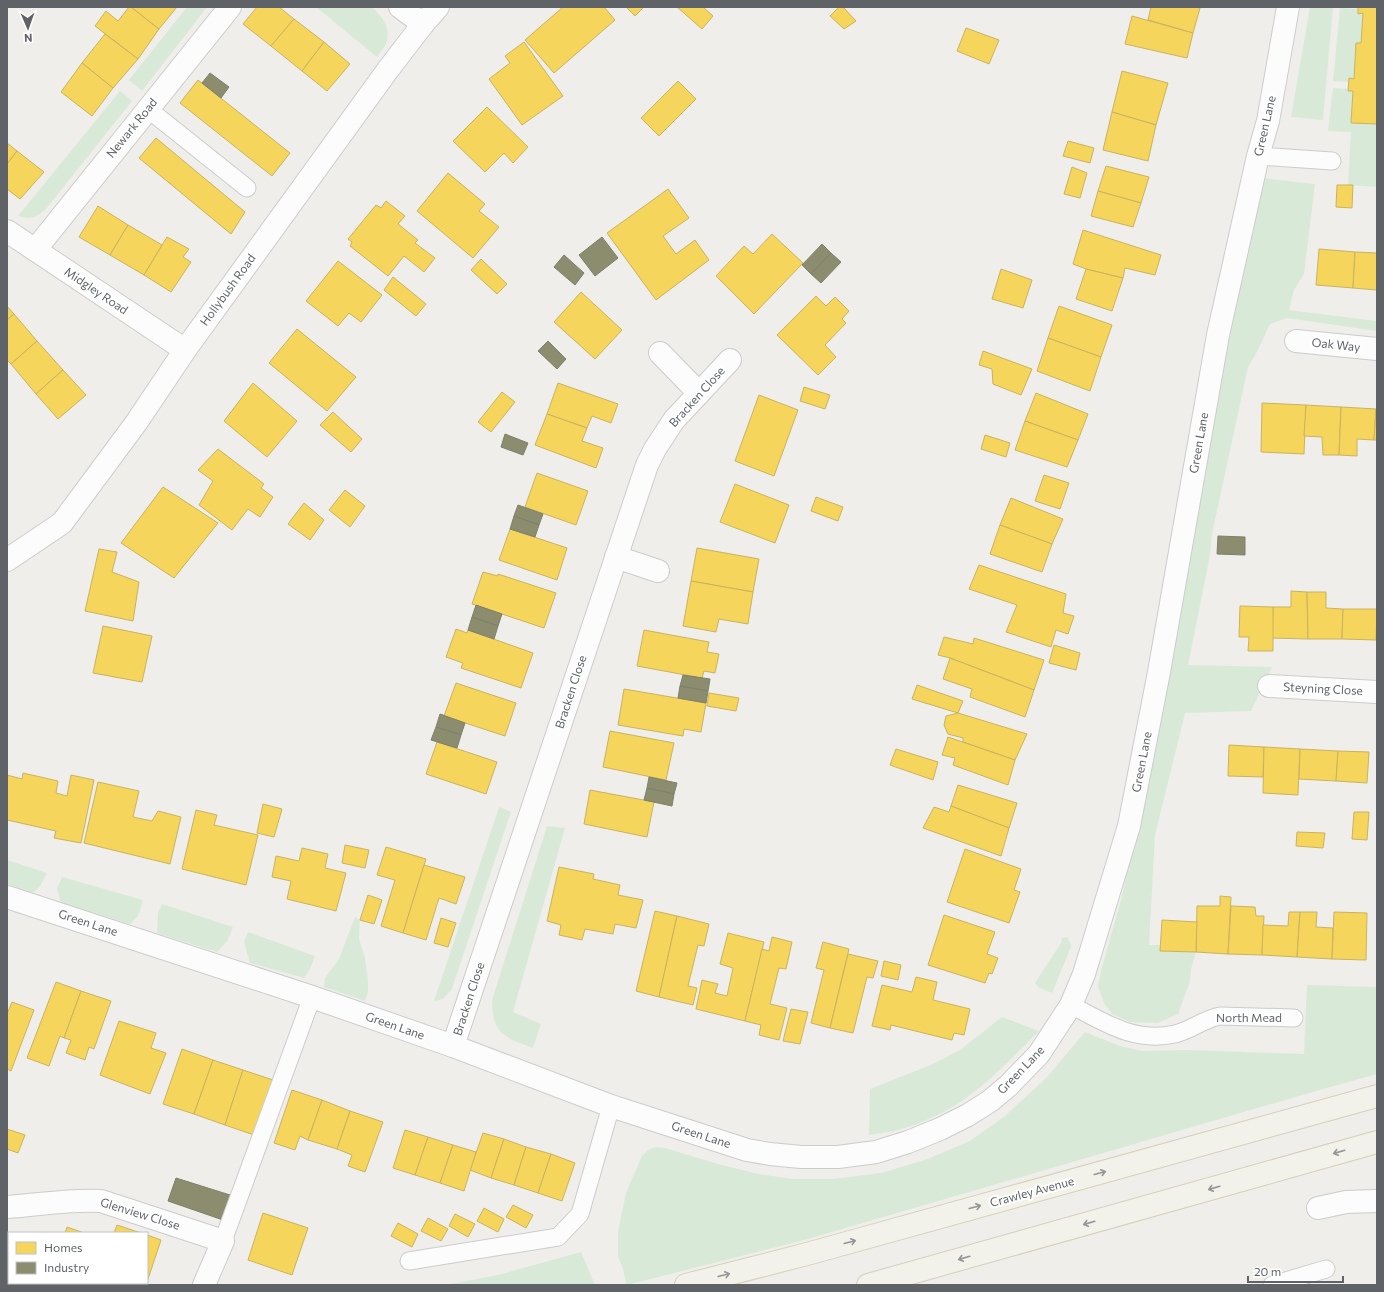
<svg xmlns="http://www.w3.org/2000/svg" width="1384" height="1292" viewBox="0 0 1384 1292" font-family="Commissioner,sans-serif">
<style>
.green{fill:#d8ead7}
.homes{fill:#f6d55c;stroke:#c9b360}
.industry{fill:#8c8c6e;stroke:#7e806c}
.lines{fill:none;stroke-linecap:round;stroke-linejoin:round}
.service-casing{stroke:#cbcccc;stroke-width:19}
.minor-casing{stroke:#cbcccc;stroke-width:24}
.primary-casing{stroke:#d6cfb8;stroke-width:24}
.service{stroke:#fdfcfc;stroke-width:17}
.minor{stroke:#fdfcfc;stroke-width:22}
.primary{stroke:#f3f2ea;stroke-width:22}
.oneway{stroke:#939596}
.labels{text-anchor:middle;stroke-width:4;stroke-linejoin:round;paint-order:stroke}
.street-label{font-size:12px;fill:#5f6368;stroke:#fff}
</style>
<rect width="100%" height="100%" fill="#efeeea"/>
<g class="green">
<path d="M187 7H207L142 91 129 80Z"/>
<path d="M316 7H372C381 16 391 26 387 40 386 46 380 52 377 57Z"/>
<path d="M1310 7H1333L1323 120 1291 117Z"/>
<path d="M1340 8 1358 9V14L1363 13 1361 43H1356L1354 79 1349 78V82L1333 81Z"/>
<path d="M1333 88 1349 89 1353 91 1352 123 1377 124V187L1348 185 1351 132 1328 131Z"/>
<path d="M120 91 132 101 45 210C35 218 31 220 18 216Z"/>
<path d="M1262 178 1315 184 1304 274 1294 290 1289 310 1377 321V331L1287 318 1270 324 1257 352 1248 367 1212 534 1210 555 1188 665 1272 667 1251 711 1185 713 1155 835 1149 945H1161V951L1196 952 1191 969 1190 981 1178 1014 1158 1023 1130 1022 1112 1014 1104 1003 1098 986 1102 967 1121 900 1150 769 1219 365Z"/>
<path d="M499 807 511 812 452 989 443 999 434 1001Z"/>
<path d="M547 826 565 828 513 1012 541 1024 533 1048C504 1037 492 1034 492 1000Z"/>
<path d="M7 860 47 873 40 886 33 893 7 884Z"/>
<path d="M62 877 143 900 138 916 130 924 61 903 57 889Z"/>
<path d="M162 904 233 927 228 940 217 952 157 933 158 913Z"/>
<path d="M355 917 360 920 359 939 365 958 368 981V992L365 1001 324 987 325 978 339 959Z"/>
<path d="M248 932 315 956 310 969 304 978 250 963 244 942Z"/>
<path d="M1067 937 1070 942 1071 947 1052 993 1038 987 1035 983 1061 943 1062 938Z"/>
<path d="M1307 985 1377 987V1074L1316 1091 808 1239 627 1285 622 1266 618 1257V1232L626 1193 642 1156 648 1150 656 1147 665 1148 718 1164 758 1174 793 1179H833L881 1173 925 1160 970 1141 1005 1116 1047 1077 1085 1032 1120 1046 1142 1051 1187 1050 1304 1054Z"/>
<path d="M1002 1017 1039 1031C1014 1056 988 1084 957 1104 941 1114 923 1122 905 1128 893 1132 880 1133 869 1135L870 1089 933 1064 960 1050Z"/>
<path d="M581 1252 595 1285H446L498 1275Z"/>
</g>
<g class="homes">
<path d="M129 7H131L159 29 138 59 95 26 106 11 118 21Z"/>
<path d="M131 7H177L159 29Z"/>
<path d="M257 7H279L294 19 271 46 243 24Z"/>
<path d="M563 7H604L615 20 554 73 525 40Z"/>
<path d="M626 7H644L635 16Z"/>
<path d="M677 7H703L713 16 702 29Z"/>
<path d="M839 7H843L856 21 844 29 830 16Z"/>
<path d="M1151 7H1196L1200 8 1193 33 1148 20Z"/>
<path d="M1358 7H1377V124L1351 123 1353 91H1348L1349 78 1354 79 1356 43H1361L1363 13 1358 14Z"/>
<path d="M1132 16 1193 33 1187 58 1125 44Z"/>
<path d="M294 19 324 42 302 71 271 46Z"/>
<path d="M966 28 999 40 989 64 957 51Z"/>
<path d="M105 34 138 59 113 88 82 63Z"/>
<path d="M324 42 350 64 327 91 302 71Z"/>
<path d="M524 42 563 96 522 125 489 79 510 63 505 56Z"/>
<path d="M82 63 113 88 92 116 61 92Z"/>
<path d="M1122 71 1168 83 1156 125 1112 112Z"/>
<path d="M198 80 290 153 272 176 180 103Z"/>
<path d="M678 81 696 99 659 136 641 118Z"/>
<path d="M487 107 528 147 513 163 504 153 485 172 453 141Z"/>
<path d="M1112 112 1156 125 1148 161 1103 150Z"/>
<path d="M156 138 245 212 231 234 139 158Z"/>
<path d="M1068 141 1094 148 1090 163 1063 156Z"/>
<path d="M7 143 17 151 7 164Z"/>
<path d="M17 151 44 172 20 199 7 189V164Z"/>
<path d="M1106 166 1149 177 1141 203 1098 191Z"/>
<path d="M1072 167 1087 173 1080 198 1064 194Z"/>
<path d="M448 173 485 204 479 211 499 227 473 258 417 211Z"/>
<path d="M1337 185H1353L1352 208 1336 207Z"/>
<path d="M668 189 689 218 663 236 676 254 695 240 709 260 656 300 607 233Z"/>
<path d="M1098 191 1141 203 1133 227 1091 216Z"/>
<path d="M386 201 405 216 398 224 418 240 415 243 435 258 424 272 404 256 388 276 350 246 352 242 348 239 376 205 381 208Z"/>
<path d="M98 206 128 225 110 255 79 237Z"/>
<path d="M128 225 162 245 144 275 110 255Z"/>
<path d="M1083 230 1161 255 1155 275 1125 268 1123 278 1086 269 1073 264Z"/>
<path d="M772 234 803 263 754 314 716 276 744 246 753 254Z"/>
<path d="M167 237 189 249 183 257 191 262 171 292 144 275Z"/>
<path d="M1319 249 1355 252 1353 288 1316 285Z"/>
<path d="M1355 252 1377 253V290L1353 288Z"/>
<path d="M481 259 507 284 497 294 471 270Z"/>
<path d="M338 261 382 295 361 322 349 313 338 326 306 301Z"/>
<path d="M1001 269 1032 280 1023 308 992 299Z"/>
<path d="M1086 269 1123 278 1112 311 1076 299Z"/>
<path d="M393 277 426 304 416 316 384 290Z"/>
<path d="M581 292 622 330 595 359 554 322Z"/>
<path d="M816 296 826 306 835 297 849 311 842 319 846 323 825 345 836 357 818 375 777 335Z"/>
<path d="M7 306 14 314 7 320Z"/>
<path d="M1059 306 1112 325 1101 357 1048 338Z"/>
<path d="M14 314 37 341 11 364 7 360V320Z"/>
<path d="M297 329 356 377 327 411 269 363Z"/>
<path d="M1048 338 1101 357 1090 391 1037 371Z"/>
<path d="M37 341 63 370 36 394 11 364Z"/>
<path d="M983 351 1032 369 1021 395 993 384 992 369 979 365Z"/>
<path d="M63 370 86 395 58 419 36 394Z"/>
<path d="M253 383 297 421 267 457 224 421Z"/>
<path d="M558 383 618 404 611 423 592 416 587 428 547 414Z"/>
<path d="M804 387 830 395 825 409 800 401Z"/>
<path d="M502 392 515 402 491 432 478 422Z"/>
<path d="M1036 393 1088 414 1078 440 1025 421Z"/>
<path d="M759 395 798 410 774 476 735 461Z"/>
<path d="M1262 403 1306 405 1304 454 1261 452Z"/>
<path d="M1306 405 1341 407 1339 455H1323L1322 437 1304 436Z"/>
<path d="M1341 407 1376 409 1374 440 1357 439V456L1339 455Z"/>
<path d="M1376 409H1377V440H1374Z"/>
<path d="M333 412 362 439 351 452 320 425Z"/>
<path d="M547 414 587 428 582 441 603 448 596 468 535 445Z"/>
<path d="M1025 421 1078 440 1067 467 1015 450Z"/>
<path d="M985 435 1010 443 1006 457 981 449Z"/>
<path d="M218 449 264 484 261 488 273 497 260 517 248 509 232 530 199 505 213 481 198 470Z"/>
<path d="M537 473 588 491 576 525 525 507Z"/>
<path d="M1044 475 1069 483 1060 509 1035 501Z"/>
<path d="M735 484 789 505 775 543 720 522Z"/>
<path d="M163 487 218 523 174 578 121 543Z"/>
<path d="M345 490 365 506 350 527 329 510Z"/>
<path d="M816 497 843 507 838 521 811 511Z"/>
<path d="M1011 498 1063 519 1052 544 1000 525Z"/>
<path d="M304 503 324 520 310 540 288 524Z"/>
<path d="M1000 525 1052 544 1042 572 990 554Z"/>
<path d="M510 529 567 548 557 580 499 560Z"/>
<path d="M697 548 759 559 753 592 691 581Z"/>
<path d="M99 549 117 552 112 572 139 582 133 621 85 611Z"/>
<path d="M979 565 1066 594 1063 613 1074 616 1068 634 1056 630 1051 647 1006 632 1017 605 969 589Z"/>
<path d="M483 572 498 576V574L556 593 544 628 472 604Z"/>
<path d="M691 581 753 592 748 624 719 619 716 632 683 626Z"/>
<path d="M1291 591 1307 592 1308 639 1272 638 1273 607H1291Z"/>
<path d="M1307 592H1326V608L1343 609 1342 639H1308Z"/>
<path d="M1240 606 1273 607V651H1248L1249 637H1239Z"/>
<path d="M1343 609H1377L1376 640 1342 639Z"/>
<path d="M103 626 152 636 142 682 93 673Z"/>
<path d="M456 629 467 633 468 630 533 653 521 688 461 668 463 663 446 657Z"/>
<path d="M644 630 709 642 707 652 719 654 715 673 704 671 702 678 637 666Z"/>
<path d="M944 637 973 644 974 638 1044 660 1034 690 950 658 938 655Z"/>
<path d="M1054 645 1080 653 1076 670 1049 663Z"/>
<path d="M950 658 1034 690 1025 717 970 697 972 689 943 679Z"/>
<path d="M456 683 516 703 505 736 444 716Z"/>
<path d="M917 685 963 701 958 713 912 699Z"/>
<path d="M624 689 706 703 701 732 684 729 683 736 618 725Z"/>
<path d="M709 693 739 698 736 711 707 706Z"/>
<path d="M958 713 1027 734 1015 760 963 742V738L948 734 944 725 946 716Z"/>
<path d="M610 731 674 743 666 780 603 767Z"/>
<path d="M948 737 1015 760 1008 785 953 765 955 758 942 755Z"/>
<path d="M437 742 497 762 486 794 426 774Z"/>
<path d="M1229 745 1264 747 1263 777 1228 776Z"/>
<path d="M1264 747 1300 749 1298 795 1263 793Z"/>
<path d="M896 749 938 762 933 780 890 765Z"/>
<path d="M1300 749 1338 751 1336 781 1299 779Z"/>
<path d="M1338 751 1369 752 1367 783 1336 781Z"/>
<path d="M23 773 58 781 56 793 67 796 71 775 94 780 81 843 54 838 56 831 7 820V775L22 779Z"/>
<path d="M98 782 139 791 133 817 152 821 158 811 181 817 170 864 84 843Z"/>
<path d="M958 785 1017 803 1009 828 951 806Z"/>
<path d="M590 790 654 802 647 837 584 824Z"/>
<path d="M263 804 282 809 274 837 257 833Z"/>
<path d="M951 806 1009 828 1001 856 923 828 934 807 949 812Z"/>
<path d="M196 810 217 815 214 825 258 835 246 885 182 869Z"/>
<path d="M1354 812H1369L1367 840 1352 839Z"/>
<path d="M1297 832 1325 833 1323 848 1296 846Z"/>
<path d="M345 845 369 850 365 868 342 863Z"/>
<path d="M386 847 426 859 403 933 381 926 395 880 377 875Z"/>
<path d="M302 848 328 854 325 868 346 873 336 911 287 899 291 881 272 877 276 856 299 861Z"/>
<path d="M965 849 1021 869 1014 890 1020 892 1009 923 947 902Z"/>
<path d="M424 865 465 877 456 904 439 898 426 940 403 933Z"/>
<path d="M559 867 594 874 593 879 620 885 618 895 643 900 636 928 615 924 613 934 585 929 582 940 559 935 561 925 547 921Z"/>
<path d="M368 895 382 900 374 924 360 920Z"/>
<path d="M1220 896 1231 897 1228 954 1196 952 1197 906H1220Z"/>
<path d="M1231 906 1255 907 1256 916H1264L1262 955 1228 954Z"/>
<path d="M655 911 677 916 659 997 636 991Z"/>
<path d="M1289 912H1300L1297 957 1262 955 1263 925 1288 926Z"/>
<path d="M1300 912H1317L1316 927 1333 928 1332 959 1297 957Z"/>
<path d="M1334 912 1367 913 1366 960 1332 959Z"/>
<path d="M944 915 995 932 987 954 998 958 992 974 989 973 985 983 928 965Z"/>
<path d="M677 916 709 924 704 946 698 945 688 986 697 988 693 1005 659 997Z"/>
<path d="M441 918 456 923 448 947 434 943Z"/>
<path d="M1162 920 1197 922 1196 952 1160 951Z"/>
<path d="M728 933 764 942 745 1021 696 1009 702 980 718 984 715 993 727 996 733 968 720 964Z"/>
<path d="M772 937 792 942 786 969 779 968 770 1004 787 1008 779 1040 759 1035 761 1025 745 1021 762 949 769 951Z"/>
<path d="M823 942 849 949 830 1028 811 1023 824 970 816 968Z"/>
<path d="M848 954 878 961 873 978 867 977 853 1033 830 1028Z"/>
<path d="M884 961 901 965 898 980 881 976Z"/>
<path d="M916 977 937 982 933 1000 970 1009 964 1035 954 1033 952 1040 891 1025 890 1030 872 1026 882 985 912 992Z"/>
<path d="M56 982 81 991 64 1038 60 1036 49 1066 27 1058Z"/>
<path d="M81 991 111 1001 94 1049 89 1047 85 1060 66 1053 71 1040 64 1038Z"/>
<path d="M12 1002 34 1010 11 1071 7 1069V1014Z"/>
<path d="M791 1009 808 1012 800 1044 783 1041Z"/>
<path d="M119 1021 156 1033 151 1048 166 1053 150 1094 100 1075Z"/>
<path d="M182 1049 213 1060 194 1114 163 1104Z"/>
<path d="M213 1060 243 1070 225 1125 194 1114Z"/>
<path d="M243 1070 273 1080 254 1135 225 1125Z"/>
<path d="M292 1090 322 1100 308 1140 300 1136 295 1150 274 1143Z"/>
<path d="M322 1100 350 1111 337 1149 308 1140Z"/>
<path d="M350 1111 383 1122 365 1172 348 1166 352 1155 337 1149Z"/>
<path d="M7 1129 25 1135 18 1153 7 1149Z"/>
<path d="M405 1130 428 1137 415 1175 393 1168Z"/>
<path d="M483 1133 504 1139 491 1178 470 1170Z"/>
<path d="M428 1137 453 1145 440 1183 415 1175Z"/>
<path d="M504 1139 526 1147 514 1185 491 1178Z"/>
<path d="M453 1145 476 1152 464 1191 440 1183Z"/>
<path d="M526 1147 551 1154 538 1193 514 1185Z"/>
<path d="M551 1154 575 1163 562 1201 538 1193Z"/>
<path d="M513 1205 533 1215 526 1228 506 1217Z"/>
<path d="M484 1208 504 1219 498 1232 477 1221Z"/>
<path d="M263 1213 308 1228 292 1275 248 1260Z"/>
<path d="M455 1214 475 1224 468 1237 449 1226Z"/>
<path d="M428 1218 448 1229 441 1241 421 1231Z"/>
<path d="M398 1223 418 1234 412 1247 391 1236Z"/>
<path d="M117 1225 141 1233H114Z"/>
<path d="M67 1227 84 1233H65Z"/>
<path d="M147 1235 161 1240 147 1282Z"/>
<path d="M9 1258V1282H7V1264Z"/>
<path d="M11 1283H48L47 1285H17Z"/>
<path d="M70 1283H97L96 1285H76Z"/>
</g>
<g class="industry">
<path d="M210 73 229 87 221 98 202 83Z"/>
<path d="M602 237 618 258 595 276 579 255Z"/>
<path d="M822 244 831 253 811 274 802 265Z"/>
<path d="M831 253 841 262 821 283 811 274Z"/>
<path d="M564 255 584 273 575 285 554 267Z"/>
<path d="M548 341 566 359 557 369 538 351Z"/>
<path d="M505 434 528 443 523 455 501 447Z"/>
<path d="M518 505 543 514 539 525 514 516Z"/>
<path d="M514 516 539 525 535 537 510 529Z"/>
<path d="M1218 536 1245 537V555L1217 554Z"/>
<path d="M476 605 502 614 498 626 472 617Z"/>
<path d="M472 617 498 626 494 639 468 630Z"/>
<path d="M683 675 710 679 708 691 680 686Z"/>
<path d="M680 686 708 691 706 703 678 698Z"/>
<path d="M440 714 465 723 461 735 436 727Z"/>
<path d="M436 727 461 735 457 748 431 740Z"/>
<path d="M649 777 677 783 674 794 647 788Z"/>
<path d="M647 788 674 794 672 806 644 800Z"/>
<path d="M176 1178 230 1195 223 1220 168 1201Z"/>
</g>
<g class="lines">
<g class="service-casing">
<g id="service">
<path d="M148 109 247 188"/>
<path d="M1258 156 1332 161"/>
<path d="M1071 1005C1105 1023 1135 1043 1175 1034 1191 1030 1204 1019 1220 1016L1294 1018"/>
<path d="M223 1241 312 997"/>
<path d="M409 1261 558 1237 580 1214 611 1106"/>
<path d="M1272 1285 1326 1269"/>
</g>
</g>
<g class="minor-casing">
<g id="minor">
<path d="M400 7 423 24"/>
<path d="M7 231 185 350"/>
<path d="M35 250 230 7"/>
<path d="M1296 341 1377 349"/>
<path d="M660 353 699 393"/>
<path d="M616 557 658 571"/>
<path d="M7 560 62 523 136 423 185 350 387 71 423 24 438 7"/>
<path d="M1269 686 1377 692"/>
<path d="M7 897 312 997 453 1046 611 1106 747 1150 770 1154 801 1157H838L876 1152 908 1142 940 1129 968 1115 990 1101 1008 1086 1039 1054 1071 1005 1084 974 1129 826 1159 672 1218 335 1258 156 1268 121 1288 7"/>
<path d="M453 1046 647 465 655 449 674 420 730 360"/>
<path d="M7 1207C39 1205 69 1199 101 1201L223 1241 204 1285"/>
<path d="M1318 1208 1346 1202 1377 1201"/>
</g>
</g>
<g class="primary-casing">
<g id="primary">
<path d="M686 1285 807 1254 1377 1096"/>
<path d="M868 1285 1377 1142"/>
</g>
</g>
<use href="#service" class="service"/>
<use href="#minor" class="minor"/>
<use href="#primary" class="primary"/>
</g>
<defs><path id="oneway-shaft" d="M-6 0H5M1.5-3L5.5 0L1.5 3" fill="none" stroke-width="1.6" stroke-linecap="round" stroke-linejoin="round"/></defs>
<g class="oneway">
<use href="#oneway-shaft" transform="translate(1339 1152) rotate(164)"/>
<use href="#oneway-shaft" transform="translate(1100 1173) rotate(-15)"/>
<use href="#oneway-shaft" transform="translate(1214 1188) rotate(164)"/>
<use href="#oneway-shaft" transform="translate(975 1207) rotate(-15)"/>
<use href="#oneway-shaft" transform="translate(1089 1223) rotate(164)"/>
<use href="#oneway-shaft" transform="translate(850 1242) rotate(-15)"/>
<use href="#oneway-shaft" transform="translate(964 1258) rotate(164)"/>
<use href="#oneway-shaft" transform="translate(724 1275) rotate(-14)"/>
</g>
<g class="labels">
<g class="street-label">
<text transform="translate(1265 126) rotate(-77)" y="4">Green Lane</text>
<text transform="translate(132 128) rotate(-51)" y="4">Newark Road</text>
<text transform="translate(228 290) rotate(-54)" y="4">Hollybush Road</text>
<text transform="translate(96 291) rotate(34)" y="4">Midgley Road</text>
<text transform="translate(1336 345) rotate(6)" y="4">Oak Way</text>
<text transform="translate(697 397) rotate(-48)" y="4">Bracken Close</text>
<text transform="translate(1199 443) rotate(-80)" y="4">Green Lane</text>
<text transform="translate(1323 689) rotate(3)" y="4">Steyning Close</text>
<text transform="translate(571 692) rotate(-72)" y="4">Bracken Close</text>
<text transform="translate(1142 762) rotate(-79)" y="4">Green Lane</text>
<text transform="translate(88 923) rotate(18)" y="4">Green Lane</text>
<text transform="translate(469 999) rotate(-72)" y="4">Bracken Close</text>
<text x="1249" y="1022">North Mead</text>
<text transform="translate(395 1026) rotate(19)" y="4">Green Lane</text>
<text transform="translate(1021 1070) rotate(-46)" y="4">Green Lane</text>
<text transform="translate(701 1135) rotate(18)" y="4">Green Lane</text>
<text transform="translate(1032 1192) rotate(-15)" y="4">Crawley Avenue</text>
<text transform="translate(140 1214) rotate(17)" y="4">Glenview Close</text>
</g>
</g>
<rect width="1384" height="1292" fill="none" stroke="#5f6368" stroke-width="16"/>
<rect x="8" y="1232" width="140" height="52" fill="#ffffff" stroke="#bfc1c3"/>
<rect x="16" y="1242" width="20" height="12" fill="#f6d55c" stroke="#bfc1c3"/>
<text x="44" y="1252" font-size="12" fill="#5f6368">Homes</text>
<rect x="16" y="1262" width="20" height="12" fill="#8c8c6e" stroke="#bfc1c3"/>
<text x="44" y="1272" font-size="12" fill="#5f6368">Industry</text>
<g transform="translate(28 28) rotate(178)" stroke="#ffffff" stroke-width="3" paint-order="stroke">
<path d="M0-3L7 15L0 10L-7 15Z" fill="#5f6368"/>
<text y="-6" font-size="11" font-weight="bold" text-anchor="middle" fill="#5f6368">N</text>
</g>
<path d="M1248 1276v6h95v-6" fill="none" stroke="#5f6368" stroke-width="2"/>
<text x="1254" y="1276" font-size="12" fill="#5f6368" stroke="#ffffff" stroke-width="3" paint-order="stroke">20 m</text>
</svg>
